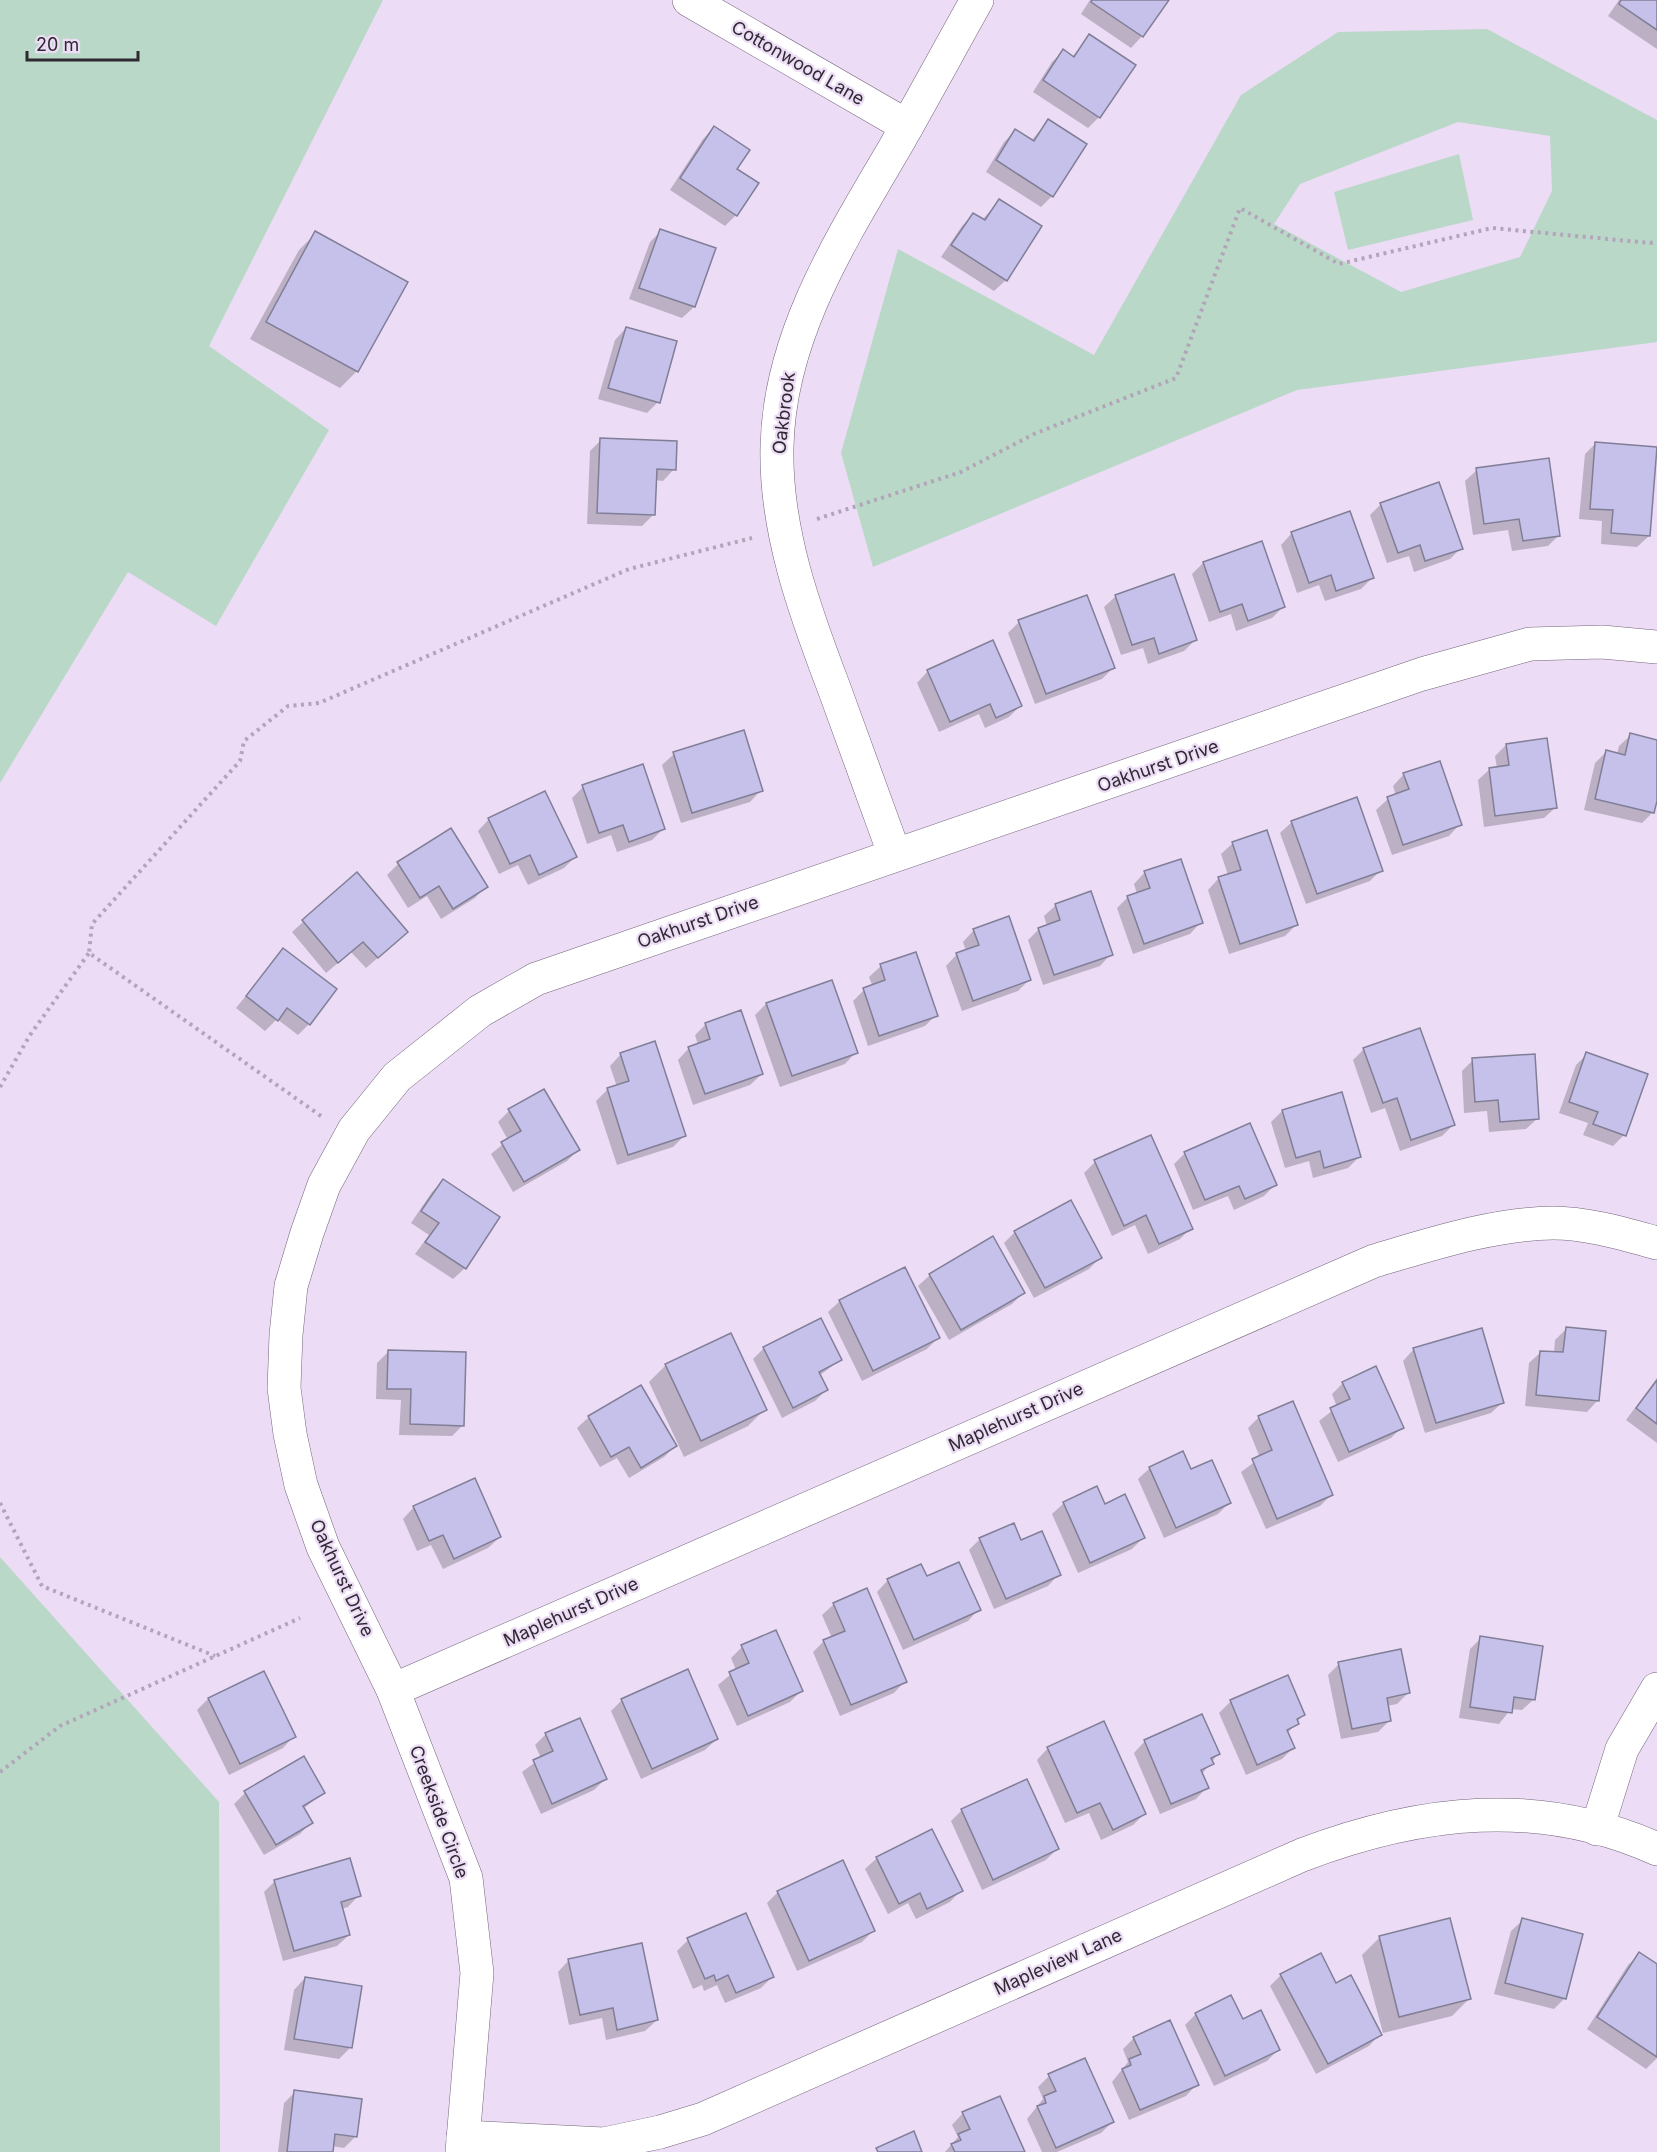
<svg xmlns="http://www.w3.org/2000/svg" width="1657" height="2152" viewBox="0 0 1657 2152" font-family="Inter,sans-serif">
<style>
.green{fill:#bad8c8;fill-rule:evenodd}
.shadow{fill:#0003}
.building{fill:#c6c1ea;stroke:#817e97;stroke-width:1.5}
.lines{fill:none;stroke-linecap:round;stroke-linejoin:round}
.street-casing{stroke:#73657b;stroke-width:34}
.path{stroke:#b2a5b9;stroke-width:4;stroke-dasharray:3 4.5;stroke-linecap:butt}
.street{stroke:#fff;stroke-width:33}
.labels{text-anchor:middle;stroke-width:4.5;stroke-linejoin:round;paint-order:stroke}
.street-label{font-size:18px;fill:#2f2932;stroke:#ecdcf5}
</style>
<rect width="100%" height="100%" fill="#ecdcf5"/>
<g class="green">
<path d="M0 0H383L209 346 329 430 216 626 128 572 0 783Z"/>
<path d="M1487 29 1657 120V342L1297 390 873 567 841 453 898 249 1094 355 1241 95 1338 32ZM1458 122 1550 136 1552 191 1520 257 1401 292 1274 224 1300 184Z"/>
<path d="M1459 154 1473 220 1348 250 1334 192Z"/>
<path d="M0 1557 219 1802 220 2152H0Z"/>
</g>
<g class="shadow">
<path d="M1090 0H1167L1142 36 1131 48 1081 14Z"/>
<path d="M1619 0H1657V49L1608 16Z"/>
<path d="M1089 36 1099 117 1088 128 1033 92 1052 62 1063 51 1072 57Z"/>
<path d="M1048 121 1052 196 1041 207 986 172 1004 142 1015 131 1031 141Z"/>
<path d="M714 128 735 169 736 215 725 226 670 190 703 139Z"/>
<path d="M999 201 1006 280 994 291 941 257 962 226 973 215 982 220Z"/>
<path d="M661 231 694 307 682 318 629 299 650 242Z"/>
<path d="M316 233 357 371 340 388 250 339 299 250Z"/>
<path d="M626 328 658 402 647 413 598 399 615 340Z"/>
<path d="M601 440 674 469 663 481 655 480 653 515 642 526 587 524 590 451Z"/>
<path d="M1596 443 1649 536 1637 547 1601 544 1602 521 1579 519 1585 454Z"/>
<path d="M1477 470 1559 535 1548 546 1512 551 1508 530 1473 535 1465 481Z"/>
<path d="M1381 504 1461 548 1450 559 1414 572 1409 556 1387 563 1370 515Z"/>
<path d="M1292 533 1372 578 1361 589 1325 601 1319 585 1297 593 1281 545Z"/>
<path d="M1203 563 1283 607 1272 618 1236 631 1231 614 1209 622 1192 574Z"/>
<path d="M1116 596 1195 640 1184 651 1148 664 1143 648 1121 655 1104 607Z"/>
<path d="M1019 622 1113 668 1102 679 1035 704 1008 633Z"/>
<path d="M928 671 1020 706 1009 717 985 728 979 714 939 732 917 683Z"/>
<path d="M1631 735 1657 741V794L1653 812 1642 823 1584 810 1595 763 1606 752 1617 754 1619 746Z"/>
<path d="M1506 745 1556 807 1544 818 1484 827 1478 780 1490 769 1497 768 1495 756Z"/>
<path d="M674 754 761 790 750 802 681 823 662 765Z"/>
<path d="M1404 774 1460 824 1449 836 1392 855 1376 810 1388 799 1396 796 1393 786Z"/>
<path d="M583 787 663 829 652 840 617 852 611 835 587 844 572 798Z"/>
<path d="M489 819 575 857 564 868 528 885 518 865 499 874 478 831Z"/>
<path d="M1292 822 1381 870 1370 881 1306 904 1280 833Z"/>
<path d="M1233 843 1297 924 1285 936 1229 954 1208 890 1219 878 1228 875 1221 854Z"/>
<path d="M398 864 486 886 475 898 441 919 427 896 408 908 387 875Z"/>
<path d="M1145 872 1201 922 1190 934 1133 954 1117 908 1128 897 1137 894 1134 884Z"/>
<path d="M356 874 395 943 366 968 351 952 326 973 292 932Z"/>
<path d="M1056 905 1111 954 1100 966 1043 985 1028 940 1039 929 1047 926 1044 916Z"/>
<path d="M974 930 1029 980 1018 991 962 1011 946 966 957 954 966 951 963 942Z"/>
<path d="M283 950 309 1024 298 1035 277 1019 265 1031 236 1008Z"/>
<path d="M881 966 936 1015 925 1026 868 1046 853 1001 864 990 873 987 869 977Z"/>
<path d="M766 1004 856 1052 845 1064 780 1087 755 1015Z"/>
<path d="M706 1024 762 1074 750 1085 693 1105 678 1060 689 1048 698 1045 695 1035Z"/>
<path d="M1364 1049 1453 1125 1442 1136 1400 1151 1385 1108 1371 1113 1353 1060Z"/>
<path d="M621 1054 685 1135 673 1147 617 1165 596 1101 607 1090 617 1087 610 1066Z"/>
<path d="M1587 1054 1624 1135 1613 1146 1583 1135 1588 1123 1559 1113 1576 1065Z"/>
<path d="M1473 1060 1538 1118 1526 1129 1489 1132 1487 1111 1464 1113 1462 1071Z"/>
<path d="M509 1111 578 1150 567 1161 513 1192 491 1154 508 1140 498 1122Z"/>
<path d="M1282 1111 1359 1157 1348 1168 1313 1178 1309 1161 1285 1168 1271 1122Z"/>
<path d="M1185 1153 1275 1185 1264 1196 1234 1210 1228 1196 1193 1210 1174 1164Z"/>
<path d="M1095 1162 1191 1228 1180 1239 1148 1254 1135 1225 1112 1236 1084 1173Z"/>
<path d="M443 1181 498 1217 465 1268 453 1279 415 1254 429 1235 411 1223 432 1192Z"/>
<path d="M1015 1232 1100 1258 1089 1269 1034 1298 1004 1243Z"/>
<path d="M930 1275 1023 1293 1012 1304 949 1340 918 1286Z"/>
<path d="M840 1301 938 1338 927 1349 862 1381 828 1312Z"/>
<path d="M1566 1329 1598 1400 1587 1412 1525 1406 1529 1363 1541 1352 1554 1353 1555 1340Z"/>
<path d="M764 1348 840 1360 819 1376 826 1390 815 1401 782 1418 753 1359Z"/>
<path d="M1414 1349 1503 1402 1491 1413 1425 1433 1403 1361Z"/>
<path d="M388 1352 463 1425 452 1436 399 1435 401 1400 376 1399 377 1363Z"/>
<path d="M666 1365 765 1409 748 1426 684 1457 649 1382Z"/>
<path d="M1657 1378V1443L1626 1420Z"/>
<path d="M1343 1383 1402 1427 1391 1438 1338 1462 1319 1421 1337 1407 1332 1394Z"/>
<path d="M640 1387 675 1446 664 1457 629 1478 617 1458 600 1467 577 1428 589 1417Z"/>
<path d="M1259 1417 1331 1495 1320 1506 1266 1529 1241 1472 1260 1458 1248 1428Z"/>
<path d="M1150 1468 1190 1471 1229 1503 1218 1514 1164 1538 1138 1479Z"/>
<path d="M1064 1503 1104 1506 1143 1538 1132 1549 1078 1573 1052 1514Z"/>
<path d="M414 1507 500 1537 488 1548 443 1569 431 1545 417 1551 403 1519Z"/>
<path d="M980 1539 1020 1542 1059 1574 1048 1586 994 1609 969 1550Z"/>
<path d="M926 1578 979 1609 968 1621 903 1650 877 1592 888 1580Z"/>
<path d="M834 1604 905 1681 894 1693 840 1716 813 1652 824 1641 832 1638 822 1615Z"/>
<path d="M1481 1638 1534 1699 1522 1710 1511 1709 1499 1724 1459 1718 1470 1649Z"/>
<path d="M742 1647 801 1691 790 1702 737 1726 718 1685 736 1670 731 1658Z"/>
<path d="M1339 1664 1408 1693 1397 1704 1387 1706 1390 1720 1378 1732 1341 1739 1328 1675Z"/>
<path d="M263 1673 294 1736 283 1748 229 1775 197 1710 208 1699Z"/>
<path d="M1287 1677 1303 1715 1287 1734 1293 1748 1282 1759 1246 1775 1219 1713 1230 1702Z"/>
<path d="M622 1700 717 1739 705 1750 641 1779 611 1711Z"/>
<path d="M546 1734 605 1779 594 1790 541 1814 522 1772 541 1758 535 1745Z"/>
<path d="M1145 1741 1218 1754 1202 1774 1207 1787 1196 1799 1160 1814 1134 1753Z"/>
<path d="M1048 1748 1144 1814 1133 1825 1101 1840 1089 1813 1065 1823 1037 1760Z"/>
<path d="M245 1793H323L303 1809 311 1822 300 1834 264 1855 234 1804Z"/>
<path d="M962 1810 1057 1849 1046 1860 982 1890 951 1821Z"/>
<path d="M877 1858 961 1890 950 1902 916 1919 908 1903 888 1914 865 1869Z"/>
<path d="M275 1881 359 1895 348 1907 341 1909 349 1935 337 1946 283 1961 264 1892Z"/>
<path d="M778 1892 873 1931 862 1942 797 1971 767 1903Z"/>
<path d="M1523 1920 1565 1998 1554 2009 1494 1994 1511 1931Z"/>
<path d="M1379 1938 1469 1999 1452 2016 1383 2033 1362 1955Z"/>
<path d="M688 1940 772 1977 761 1988 725 2003 717 1985 704 1991 702 1985 693 1989 677 1951Z"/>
<path d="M1640 1954 1657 1966V2058L1646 2069 1587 2029 1628 1965Z"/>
<path d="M569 1960 657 2020 645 2031 606 2040 602 2018 569 2025 558 1972Z"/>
<path d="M1281 1975 1336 1985 1380 2034 1369 2046 1316 2074 1270 1986Z"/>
<path d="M305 1978 350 2048 339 2059 284 2050 294 1990Z"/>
<path d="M1196 2014 1242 2021 1279 2049 1267 2061 1214 2086 1185 2025Z"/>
<path d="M1134 2038 1197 2084 1186 2096 1129 2120 1112 2082 1128 2062 1123 2049Z"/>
<path d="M1049 2076 1112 2122 1101 2133 1057 2152H1042L1027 2119 1043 2099 1038 2087Z"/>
<path d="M295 2092 356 2136 344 2148 332 2146 331 2152H278L284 2103Z"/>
<path d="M963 2113 1023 2152H945L958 2137 952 2125Z"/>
</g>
<g class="building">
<path d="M1092 0H1169L1143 37 1091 2Z"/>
<path d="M1621 0H1657V30L1619 4Z"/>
<path d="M1089 34 1136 65 1100 118 1043 80 1063 49 1074 57Z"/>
<path d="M1048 119 1087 144 1053 197 996 160 1015 129 1034 141Z"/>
<path d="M714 126 750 150 737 169 759 183 737 216 680 178Z"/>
<path d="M999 199 1042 226 1007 281 951 245 973 213 985 220Z"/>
<path d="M660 229 716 248 695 307 639 288Z"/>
<path d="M315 231 408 282 358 372 266 322Z"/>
<path d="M626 327 677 341 660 403 608 388Z"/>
<path d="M600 438 677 441 676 470 657 469 655 515 597 513Z"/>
<path d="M1595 442 1657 447 1650 536 1611 533 1613 510 1590 509Z"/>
<path d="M1549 458 1560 536 1523 541 1519 519 1484 524 1476 468Z"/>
<path d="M1439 482 1463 549 1425 561 1420 545 1398 553 1380 503Z"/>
<path d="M1350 511 1374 578 1336 591 1331 575 1309 583 1291 532Z"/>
<path d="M1262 541 1285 607 1248 621 1242 604 1220 612 1203 562Z"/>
<path d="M1174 574 1197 640 1159 654 1154 638 1132 645 1115 595Z"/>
<path d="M1087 595 1115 668 1046 694 1018 620Z"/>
<path d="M993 640 1022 706 996 718 990 704 950 722 927 670Z"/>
<path d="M744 730 763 791 692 813 673 752Z"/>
<path d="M1630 733 1657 740V801L1654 813 1595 799 1606 750 1625 755Z"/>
<path d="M1547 738 1557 808 1495 816 1489 768 1509 765 1506 744Z"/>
<path d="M1440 761 1462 825 1403 845 1387 797 1409 789 1403 773Z"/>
<path d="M643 764 665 829 629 842 623 825 599 833 582 785Z"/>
<path d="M545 791 577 857 539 875 530 855 510 864 488 818Z"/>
<path d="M1357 797 1383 871 1317 894 1291 821Z"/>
<path d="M451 828 488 887 453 909 439 886 420 898 397 862Z"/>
<path d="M1267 830 1298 925 1240 944 1218 877 1241 870 1232 842Z"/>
<path d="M1181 859 1203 923 1144 944 1127 896 1150 888 1144 871Z"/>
<path d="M357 872 408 932 378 958 363 942 338 963 302 920Z"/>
<path d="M1091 891 1113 955 1054 975 1038 928 1060 920 1055 904Z"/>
<path d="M1009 916 1031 980 973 1001 956 953 979 945 973 929Z"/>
<path d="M283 948 337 989 310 1025 287 1008 278 1021 246 996Z"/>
<path d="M916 952 938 1016 879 1036 863 988 885 980 880 964Z"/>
<path d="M832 980 858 1053 792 1076 766 1003Z"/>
<path d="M741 1010 763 1074 705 1094 688 1047 710 1039 705 1023Z"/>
<path d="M1420 1028 1455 1125 1411 1140 1397 1098 1383 1103 1363 1048Z"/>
<path d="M655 1041 686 1136 628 1155 607 1088 629 1081 620 1053Z"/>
<path d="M1586 1052 1648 1074 1626 1136 1593 1124 1598 1112 1569 1102Z"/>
<path d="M1535 1054 1539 1119 1500 1122 1498 1100 1475 1102 1472 1058Z"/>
<path d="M544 1089 580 1150 524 1182 501 1142 521 1131 508 1109Z"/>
<path d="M1342 1092 1361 1157 1324 1168 1320 1151 1296 1158 1282 1110Z"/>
<path d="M1250 1123 1277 1185 1245 1199 1239 1186 1205 1200 1184 1152Z"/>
<path d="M1151 1135 1193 1229 1159 1244 1146 1215 1124 1226 1094 1160Z"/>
<path d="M443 1179 500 1217 466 1269 425 1242 439 1223 421 1211Z"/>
<path d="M1071 1200 1102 1258 1045 1288 1014 1231Z"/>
<path d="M993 1236 1025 1293 961 1330 929 1274Z"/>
<path d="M905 1267 940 1338 873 1371 839 1300Z"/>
<path d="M821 1318 842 1360 819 1372 828 1390 793 1408 763 1347Z"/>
<path d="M1566 1327 1606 1331 1599 1401 1536 1395 1540 1351 1563 1352Z"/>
<path d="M1482 1328 1504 1403 1436 1423 1413 1348Z"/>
<path d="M731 1333 767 1410 701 1441 665 1364Z"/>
<path d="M388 1350 466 1352 464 1426 410 1424 411 1389H387Z"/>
<path d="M1376 1366 1404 1428 1349 1452 1330 1408 1350 1399 1342 1382Z"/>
<path d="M1657 1380V1424L1636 1408Z"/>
<path d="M641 1385 677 1446 641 1468 629 1447 611 1457 588 1416Z"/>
<path d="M1293 1401 1333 1495 1277 1519 1252 1459 1272 1450 1258 1416Z"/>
<path d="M1183 1451 1191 1469 1212 1460 1231 1503 1176 1528 1149 1467Z"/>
<path d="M475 1478 501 1537 454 1559 443 1535 429 1541 413 1506Z"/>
<path d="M1097 1486 1105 1504 1125 1494 1145 1538 1090 1563 1063 1502Z"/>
<path d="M1014 1523 1021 1540 1042 1531 1061 1575 1006 1599 979 1538Z"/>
<path d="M959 1562 981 1610 914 1640 887 1579 921 1564 927 1576Z"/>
<path d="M867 1588 907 1682 851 1705 823 1640 845 1631 833 1603Z"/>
<path d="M776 1630 803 1691 748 1716 729 1672 749 1663 741 1645Z"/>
<path d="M1480 1636 1543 1646 1535 1700 1514 1697 1512 1713 1470 1707Z"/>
<path d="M1401 1649 1410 1693 1387 1698 1391 1721 1352 1729 1338 1662Z"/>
<path d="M688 1669 718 1739 652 1769 621 1699Z"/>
<path d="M264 1671 296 1737 240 1764 208 1698Z"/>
<path d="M1288 1675 1305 1715 1297 1719 1299 1724 1287 1730 1295 1748 1257 1765 1230 1700Z"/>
<path d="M1202 1714 1220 1754 1211 1758 1214 1764 1201 1770 1209 1788 1171 1804 1144 1740Z"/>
<path d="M580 1718 607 1779 552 1804 533 1760 553 1751 545 1733Z"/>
<path d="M1104 1721 1146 1814 1113 1830 1100 1803 1077 1813 1047 1747Z"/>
<path d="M304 1756 325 1793 303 1806 313 1823 276 1845 244 1791Z"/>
<path d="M1027 1779 1059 1849 993 1880 961 1809Z"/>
<path d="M932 1829 963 1891 927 1909 920 1893 899 1904 876 1857Z"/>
<path d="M350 1858 361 1896 341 1902 350 1935 294 1951 274 1880Z"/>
<path d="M843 1860 875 1931 809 1961 777 1891Z"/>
<path d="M746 1913 774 1977 736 1993 728 1975 716 1981 714 1975 705 1979 687 1938Z"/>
<path d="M1450 1918 1471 1999 1399 2017 1379 1936Z"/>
<path d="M1522 1918 1583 1934 1566 1999 1505 1983Z"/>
<path d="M642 1943 658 2020 617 2030 613 2008 580 2015 568 1959Z"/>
<path d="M1639 1952 1657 1964V2057L1597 2017Z"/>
<path d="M1321 1953 1336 1983 1351 1975 1382 2035 1328 2064 1280 1974Z"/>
<path d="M305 1977 362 1986 352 2048 294 2039Z"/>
<path d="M1231 1995 1243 2019 1261 2010 1280 2050 1225 2076 1195 2013Z"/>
<path d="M1170 2020 1199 2085 1140 2110 1122 2069 1131 2065 1129 2059 1141 2054 1133 2037Z"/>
<path d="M1085 2058 1114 2122 1056 2148 1037 2106 1046 2103 1044 2096 1056 2091 1048 2074Z"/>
<path d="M294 2090 362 2099 357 2137 335 2134 333 2152H287Z"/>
<path d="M1000 2096 1025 2152H955L951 2144 961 2140 958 2134 970 2129 962 2112Z"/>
<path d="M914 2131 922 2152H878L876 2148Z"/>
</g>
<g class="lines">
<g class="street-casing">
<g id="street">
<path d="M689 0 907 126"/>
<path d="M894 853C874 798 854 743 834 688 805 612 775 530 777 447 779 337 840 241 894 149 922 100 949 50 977 0"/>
<path d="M393 1690 1374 1261C1432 1244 1492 1224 1553 1223 1587 1223 1624 1234 1657 1243"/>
<path d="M1597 1829 1622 1749 1657 1689"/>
<path d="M463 2137 604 2144 660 2132 703 2119 1302 1855C1420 1810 1539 1796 1657 1849"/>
<path d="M462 2152 477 1973 466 1878 393 1690 323 1547 301 1485 290 1434 284 1388 286 1335 291 1286 307 1233 324 1185 354 1130 397 1077 480 1011 536 979 1422 674 1530 644 1602 642 1657 647"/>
</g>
</g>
<g class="path">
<path d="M817 519 961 472 1034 434 1176 378 1240 208 1339 264 1492 228 1650 243 1657 241"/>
<path d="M0 1087 30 1035 89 953"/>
<path d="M321 1116 89 953 92 924 240 761 244 741 288 706 319 703 629 569 752 538"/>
<path d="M0 1503 42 1586 215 1656"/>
<path d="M0 1772 60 1726 300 1618"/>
</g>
<use href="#street" class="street"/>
</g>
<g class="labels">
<g class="street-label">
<text transform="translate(798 63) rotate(30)" y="6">Cottonwood Lane</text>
<text transform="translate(784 413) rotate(-83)" y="6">Oakbrook</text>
<text transform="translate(1158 766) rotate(-19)" y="6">Oakhurst Drive</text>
<text transform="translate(698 922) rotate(-19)" y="6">Oakhurst Drive</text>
<text transform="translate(1016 1417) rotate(-24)" y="6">Maplehurst Drive</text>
<text transform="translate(342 1578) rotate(65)" y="6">Oakhurst Drive</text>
<text transform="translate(571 1612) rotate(-24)" y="6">Maplehurst Drive</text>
<text transform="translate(439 1812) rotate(70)" y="6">Creekside Circle</text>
<text transform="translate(1058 1962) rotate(-24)" y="6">Mapleview Lane</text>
</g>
</g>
<path d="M27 51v9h111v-9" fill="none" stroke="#2f2932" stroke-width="3"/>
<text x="36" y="51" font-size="18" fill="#2f2932" stroke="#ecdcf5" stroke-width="4.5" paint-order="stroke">20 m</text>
</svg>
